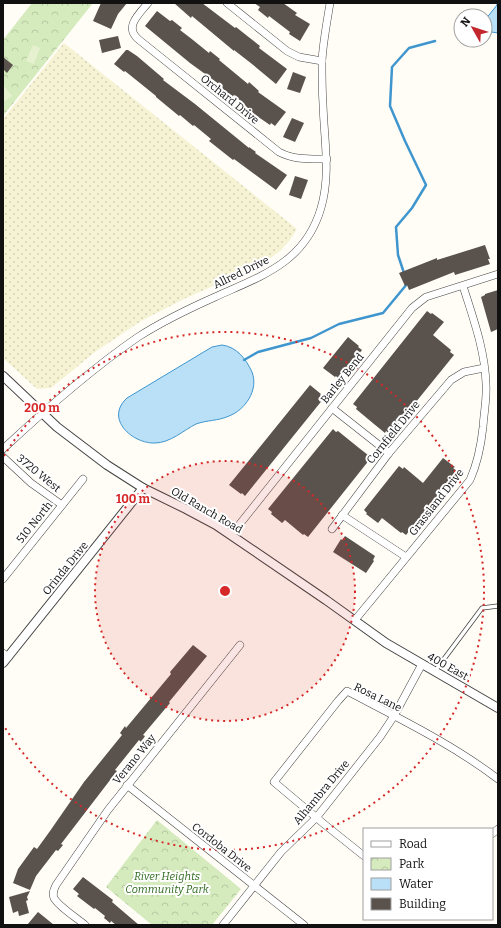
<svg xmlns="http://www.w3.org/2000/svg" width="501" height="928" viewBox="0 0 501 928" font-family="Bitter,serif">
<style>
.farmland{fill:url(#farmland-dots)}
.park{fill:url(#park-crowns)}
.pitch{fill:#e6f2cf}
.water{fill:#b9e0f7;stroke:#3f96cf}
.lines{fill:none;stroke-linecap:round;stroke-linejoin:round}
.stream{stroke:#3f96cf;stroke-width:2.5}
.building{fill:#5a524d}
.service-casing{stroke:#444;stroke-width:5}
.minor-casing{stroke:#444;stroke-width:8}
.tertiary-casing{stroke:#444;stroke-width:10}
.service{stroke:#fff;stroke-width:3.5}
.minor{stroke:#fff;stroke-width:7}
.tertiary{stroke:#fff;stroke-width:8}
.ring{fill:none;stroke:#d62828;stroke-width:2;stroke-dasharray:2 4}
.labels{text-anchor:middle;stroke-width:4;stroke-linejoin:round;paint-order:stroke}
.street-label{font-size:11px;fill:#111;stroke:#fff}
.park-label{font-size:11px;font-style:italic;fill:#2f6b1f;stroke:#fff}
.centre{fill:#d62828;stroke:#fff;stroke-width:2}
.ring-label{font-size:12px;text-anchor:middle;font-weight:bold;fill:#d62828;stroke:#fff;stroke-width:4;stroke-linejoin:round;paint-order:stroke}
</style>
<defs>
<pattern id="farmland-dots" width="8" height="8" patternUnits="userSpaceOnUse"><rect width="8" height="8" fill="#f6f3d4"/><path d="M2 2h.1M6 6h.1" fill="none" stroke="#d2cfb5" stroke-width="1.8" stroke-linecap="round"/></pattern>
<pattern id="park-crowns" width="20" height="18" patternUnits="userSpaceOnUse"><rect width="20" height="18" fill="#d5ebbd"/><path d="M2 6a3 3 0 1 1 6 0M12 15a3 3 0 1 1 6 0" fill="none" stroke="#b6c8a1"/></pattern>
</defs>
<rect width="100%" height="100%" fill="#fffdf5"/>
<path class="farmland" d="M64 43 297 229 290 240 280 251 262 264 184 299 141 321 95 352 51 388 37 389 3 358V119Z"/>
<g class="park">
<path d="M32 3H93L3 116V40Z"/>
<path d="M157 820 241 889 212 925H152L106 887Z"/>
</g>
<g class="pitch">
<path d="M33 45 40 48 34 64 26 61Z"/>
<path d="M3 85 12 96 3 102Z"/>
</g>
<g class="water">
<path d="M497 3H498V33L485 31V20L497 5Z"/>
<path d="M222 345C237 347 246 359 252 372 259 390 245 410 229 416 218 421 207 420 196 424 184 430 170 443 155 443 133 444 104 419 127 398L212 347Z"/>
</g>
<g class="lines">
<g class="stream">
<path d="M458 36 461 35"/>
<path d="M404 273 398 255 396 227 412 208 426 185 405 141 390 106 392 67 409 48 435 41"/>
<path d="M244 360 258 352 311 338 339 324 383 313 407 284"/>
</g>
</g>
<g class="building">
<path d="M101 3H127L118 14 111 29 93 21Z"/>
<path d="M174 3H202L206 6 235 28 236 27 246 35 260 46 259 48 287 69 276 84 252 64 234 50V51L192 16 191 18Z"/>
<path d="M254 3H283L297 13 295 15 310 24 300 41 289 34 290 32 269 16 268 18 258 10 260 7Z"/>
<path d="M157 11 170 21 172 20 182 28 180 30 193 40 209 53 210 51 220 59 219 60 248 84 249 82 259 91 258 92 286 112 275 126 271 123 270 125 248 110 249 109 234 95 232 97 222 88 223 87 190 63 145 26Z"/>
<path d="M118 36 121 48 102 53 99 40Z"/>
<path d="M126 50H128L137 56 164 79 163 80 195 104 249 148V147L256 152 255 153 287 175 276 190 234 159 233 160 209 141 211 139 194 125 193 126 180 115 179 116 156 97V96L125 71 124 72 114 64Z"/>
<path d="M3 57 13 65 7 73 3 69Z"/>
<path d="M293 72 306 77 300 93 287 89Z"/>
<path d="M292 118 304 123 295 142 283 137Z"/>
<path d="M295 176 308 180 301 199 289 195Z"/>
<path d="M485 245 490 259H488L490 264 455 275 454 272 409 290 407 285 405 286 399 273 437 258V260Z"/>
<path d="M498 290V329L491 332 481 297 485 295V294Z"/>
<path d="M427 311 431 314 432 313 444 322 433 335 451 350 450 352 454 355 390 434 386 431 385 433 374 424 356 409 357 407 353 404Z"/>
<path d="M348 337 359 346 358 347 362 350 339 379 336 376 335 377 323 368Z"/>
<path d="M310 385 321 394 320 395 324 398 245 496 242 493 241 494 229 485Z"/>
<path d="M333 429 336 432 338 431 359 448 368 455 367 456 370 459 308 537 304 534 303 535 285 520 282 523 271 514 272 512 268 509Z"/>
<path d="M443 458 455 467 453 468 457 471 406 535 402 532 401 533 382 518 378 523 366 514 367 513 364 510 399 466 403 469 404 467 423 483Z"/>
<path d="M345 536 375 556 373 560 374 561 366 573 333 552 341 539 342 540Z"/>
<path d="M193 645 207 656 169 702 170 703 143 735 145 736 141 742 139 740 115 770 117 771 61 844 63 845 58 851 56 850 36 876 30 890 13 883 18 869 34 847 37 849 50 831 84 782 122 735 120 733 125 726 126 728 171 674 170 672Z"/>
<path d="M83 877 113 900 112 902 139 925H116L111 921 110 923 104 918 105 916 95 908 94 909 77 896 79 894 73 889Z"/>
<path d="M30 891 27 897 28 900 26 901 29 913 19 916 18 911 13 913 9 897Z"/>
<path d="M38 912 43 916 54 925H27Z"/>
</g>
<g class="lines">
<g class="service-casing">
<path id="service" d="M435 671 482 608 498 606"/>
</g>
<g class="minor-casing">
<g id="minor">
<path d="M148 3C139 14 124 27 138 39L279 152C294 160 310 159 327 159"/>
<path d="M227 3 287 51 299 57 322 61"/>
<path d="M332 408 389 453"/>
<path d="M3 449C46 409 90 370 138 337 163 321 188 309 215 297 261 276 305 263 321 208 331 174 324 139 323 104 322 90 322 75 322 61 323 42 327 22 330 3"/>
<path d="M3 457 31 483 62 505"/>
<path d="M342 515 406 557"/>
<path d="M332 529 389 453 451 380 464 372 484 368"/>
<path d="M231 535 412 308 426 297 498 274"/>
<path d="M3 579 83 479"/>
<path d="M355 620 470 480C478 462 481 446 483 427 484 412 487 398 486 384 485 350 473 318 463 286"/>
<path d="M3 653 8 657"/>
<path d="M127 785 304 925"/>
<path d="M492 834 498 829"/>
<path d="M364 856 324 824 274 782 338 701 347 691C398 718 452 744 498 779"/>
<path d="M85 925C77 918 59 907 54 898 52 893 54 889 56 885L108 810 240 645"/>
<path d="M223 925 281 852 316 818 380 737 394 716 422 664"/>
</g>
</g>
<g class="tertiary-casing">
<g id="tertiary">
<path d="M3 376 57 427 107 465 143 488 186 509 216 525 326 600 386 643 498 708"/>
<path d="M3 663 143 488"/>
</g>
</g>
<use href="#service" class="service"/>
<use href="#minor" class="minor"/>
<use href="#tertiary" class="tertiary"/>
</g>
<circle cx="225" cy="591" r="130" fill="#d62828" fill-opacity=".12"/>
<g class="ring">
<circle cx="225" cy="591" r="130"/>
<path d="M4 456A259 259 0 1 1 4 726"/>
</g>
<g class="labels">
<g class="street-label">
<text transform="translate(230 99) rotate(39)" y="4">Orchard Drive</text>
<text transform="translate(241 272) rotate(-26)" y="4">Allred Drive</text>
<text transform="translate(342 378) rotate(-51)" y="4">Barley Bend</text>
<text transform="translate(393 432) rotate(-51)" y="4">Cornfield Drive</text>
<text transform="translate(39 473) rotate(39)" y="4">3720 West</text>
<text transform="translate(436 502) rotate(-52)" y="4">Grassland Drive</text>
<text transform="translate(207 510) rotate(30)" y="4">Old Ranch Road</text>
<text transform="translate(34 522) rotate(-51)" y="4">510 North</text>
<text transform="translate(65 568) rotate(-51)" y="4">Orinda Drive</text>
<text transform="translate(448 666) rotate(29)" y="4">400 East</text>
<text transform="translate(378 697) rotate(26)" y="4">Rosa Lane</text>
<text transform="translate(134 759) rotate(-51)" y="4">Verano Way</text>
<text transform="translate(321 792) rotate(-50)" y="4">Alhambra Drive</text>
<text transform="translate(222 847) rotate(38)" y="4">Cordoba Drive</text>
</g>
<g class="park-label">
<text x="167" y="880">River Heights<tspan x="167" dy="13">Community Park</tspan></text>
</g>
</g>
<circle cx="225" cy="591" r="6" class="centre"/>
<g class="ring-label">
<text x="42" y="412">200 m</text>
<text x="133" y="503">100 m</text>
</g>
<rect width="501" height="928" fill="none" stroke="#111111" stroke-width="8"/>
<rect x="363" y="828" width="130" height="92" fill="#ffffff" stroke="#a0a0a0"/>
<rect x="371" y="841" width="20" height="6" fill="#ffffff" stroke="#a0a0a0"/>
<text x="399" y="848" font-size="12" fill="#111111">Road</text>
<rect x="371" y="858" width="20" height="12" fill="url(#park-crowns)" stroke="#a0a0a0"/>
<text x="399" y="868" font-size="12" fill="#111111">Park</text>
<rect x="371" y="878" width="20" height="12" fill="#b9e0f7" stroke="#a0a0a0"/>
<text x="399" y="888" font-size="12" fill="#111111">Water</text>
<rect x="371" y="898" width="20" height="12" fill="#5a524d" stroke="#a0a0a0"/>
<text x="399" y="908" font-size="12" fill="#111111">Building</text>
<g transform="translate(473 28) rotate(309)"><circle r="19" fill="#ffffff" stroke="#a0a0a0"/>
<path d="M0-3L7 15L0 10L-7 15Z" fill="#c4262e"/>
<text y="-6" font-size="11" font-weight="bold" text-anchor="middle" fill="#111111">N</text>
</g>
</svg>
